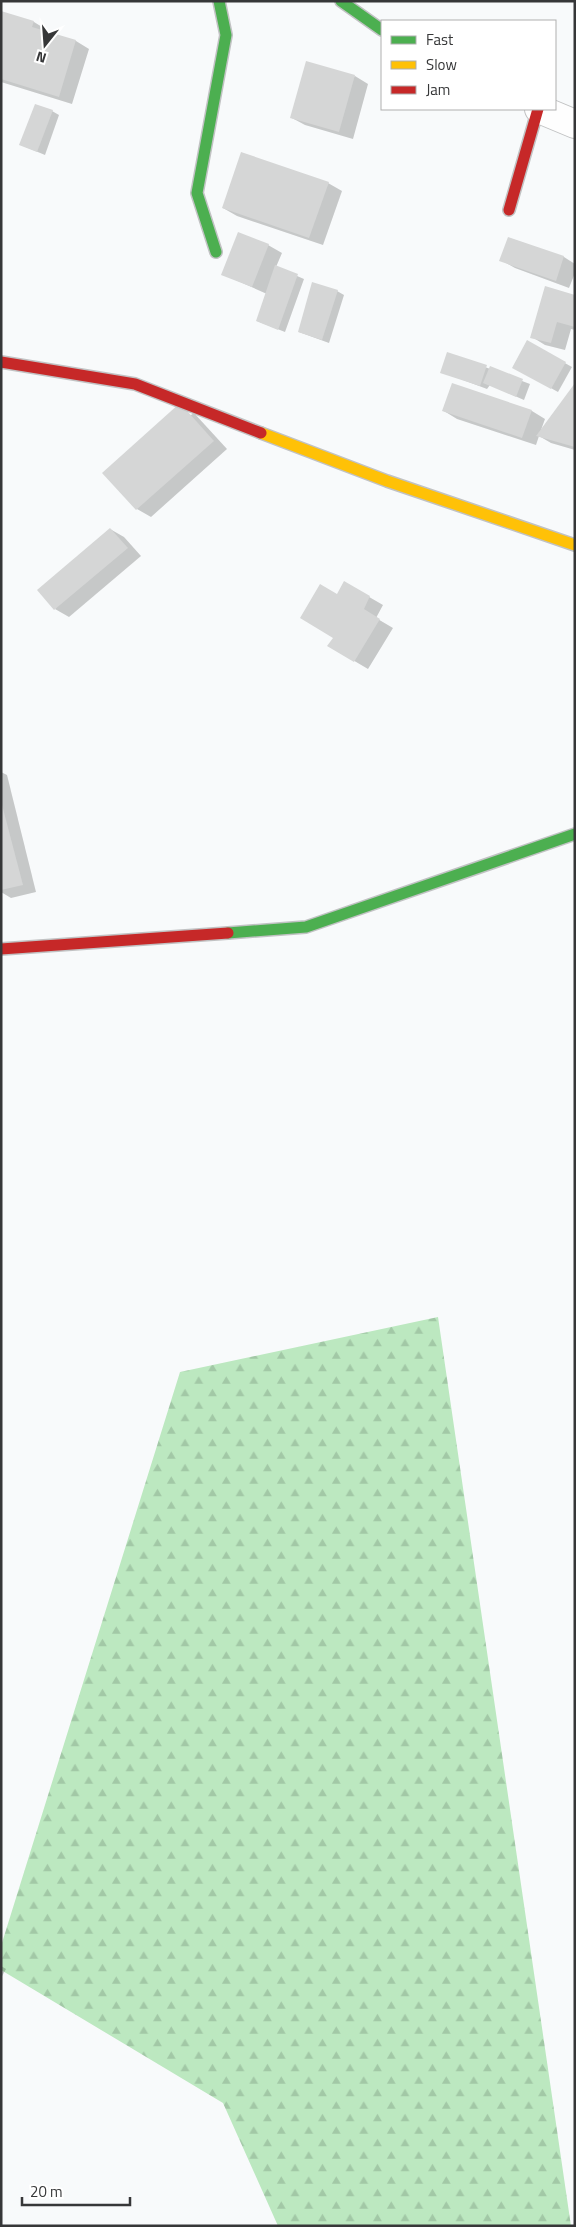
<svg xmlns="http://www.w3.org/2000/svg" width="576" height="2227" viewBox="0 0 576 2227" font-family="'Titillium Web',sans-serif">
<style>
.forest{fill:url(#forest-firs)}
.shadow{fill:#0003}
.building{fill:#d5d6d6}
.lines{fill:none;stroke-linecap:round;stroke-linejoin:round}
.street-casing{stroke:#c1c2c3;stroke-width:30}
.fast-casing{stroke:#c1c2c3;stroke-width:14}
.slow-casing{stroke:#c1c2c3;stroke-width:14}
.jam-casing{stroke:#c1c2c3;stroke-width:14}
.street{stroke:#fefefe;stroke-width:28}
.fast{stroke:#4caf50;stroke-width:11}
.slow{stroke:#ffc107;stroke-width:11}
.jam{stroke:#c62828;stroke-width:11}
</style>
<defs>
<pattern id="forest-firs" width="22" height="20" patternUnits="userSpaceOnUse" patternTransform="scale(1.25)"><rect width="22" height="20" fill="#bce8c0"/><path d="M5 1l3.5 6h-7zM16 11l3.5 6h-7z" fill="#a2c8a6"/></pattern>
</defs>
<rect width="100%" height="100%" fill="#f8fafb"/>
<path class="forest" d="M438 1317 571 2226H278L223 2103 1 1970V1946L180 1372Z"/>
<g class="shadow">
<path d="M1 12 34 22 47 30 46 32 76 41 89 49 72 104 1 82Z"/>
<path d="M355 76 368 84 353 139 305 125 292 118Z"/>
<path d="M52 111 59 115 45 155 21 145Z"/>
<path d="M328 183 342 191 323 245 237 216 223 208Z"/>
<path d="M509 238 564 257 575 264V273L569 288 515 268 501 260Z"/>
<path d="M268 245 282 253 276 267 304 279 285 332 257 321 267 294 222 274Z"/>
<path d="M337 291 344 295 329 343 299 332Z"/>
<path d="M575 296V330L571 329 565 350 545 345 532 337Z"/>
<path d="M527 342 572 367 558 392 513 367Z"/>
<path d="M448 353 530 384 524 400 490 385 487 389 442 372Z"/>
<path d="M575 385V450L551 443 539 436 536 445 457 419 444 411H532L545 419 541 430Z"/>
<path d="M194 413 227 449 151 517 137 509 104 473Z"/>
<path d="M110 529 124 537 141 556 69 617 55 609Z"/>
<path d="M345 583 383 605 376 618 393 628 368 669 329 646 335 637 338 595Z"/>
<path d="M1 772 7 775 36 892 11 898 1 892Z"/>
<path d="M1 1966 6 1969 1 1978Z"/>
</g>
<g class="building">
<path d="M1 11 34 21 32 27 76 40 59 97 1 79Z"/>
<path d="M306 61 355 75 339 132 290 118Z"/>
<path d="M35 104 53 110 37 152 19 145Z"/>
<path d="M241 152 329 182 309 238 222 208Z"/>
<path d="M238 232 269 244 252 287 221 275Z"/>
<path d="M508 237 564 256 556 281 499 261Z"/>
<path d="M275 265 298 274 278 330 256 321Z"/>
<path d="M312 282 338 290 322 340 298 332Z"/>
<path d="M545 286 575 295V327L557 322 551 343 530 338Z"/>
<path d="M527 340 566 362 551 389 512 368Z"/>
<path d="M447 352 487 365 480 386 440 373Z"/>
<path d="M490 366 523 379 516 397 483 383Z"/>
<path d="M452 383 532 410 522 438 442 411Z"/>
<path d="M575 383V447L536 436Z"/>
<path d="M180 403 214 441 136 510 102 473Z"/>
<path d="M110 528 128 548 54 610 37 590Z"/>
<path d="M344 581 370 596 364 609 380 619 354 662 327 646 333 638 300 618 320 584 337 594Z"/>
<path d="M1 801 23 885 1 890Z"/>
</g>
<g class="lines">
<g class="street-casing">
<path id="street" d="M539 109 575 124"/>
</g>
<g class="fast-casing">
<g id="fast">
<path d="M341 1 382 30"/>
<path d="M216 252 197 193 226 35 219 1"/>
<path d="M228 933 306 927 575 834"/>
</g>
</g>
<g class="slow-casing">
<path id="slow" d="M261 433 387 481 575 545"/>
</g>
<g class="jam-casing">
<g id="jam">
<path d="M509 210 538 109"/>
<path d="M1 362 135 384 261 433"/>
<path d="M1 949 228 933"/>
</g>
</g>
<use href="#street" class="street"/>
<use href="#fast" class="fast"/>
<use href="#slow" class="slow"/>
<use href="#jam" class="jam"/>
</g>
<rect width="576" height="2227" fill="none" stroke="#363738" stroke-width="5"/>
<rect x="381" y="20" width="175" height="90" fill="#ffffff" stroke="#afafaf"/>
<rect x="391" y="36" width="25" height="8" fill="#4caf50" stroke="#afafaf"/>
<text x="426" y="45" font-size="15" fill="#363738">Fast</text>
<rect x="391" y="61" width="25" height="8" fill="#ffc107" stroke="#afafaf"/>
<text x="426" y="70" font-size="15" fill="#363738">Slow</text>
<rect x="391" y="86" width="25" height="8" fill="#c62828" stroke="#afafaf"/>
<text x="426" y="95" font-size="15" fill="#363738">Jam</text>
<g transform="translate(45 45) rotate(197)" stroke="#ffffff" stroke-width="4" paint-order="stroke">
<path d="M0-4L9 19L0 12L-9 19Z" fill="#363738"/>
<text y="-8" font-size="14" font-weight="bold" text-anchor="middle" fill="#363738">N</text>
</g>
<path d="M22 2197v8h108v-8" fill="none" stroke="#363738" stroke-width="2.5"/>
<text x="30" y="2197" font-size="15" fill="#363738" stroke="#ffffff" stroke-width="4" paint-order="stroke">20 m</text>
</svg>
